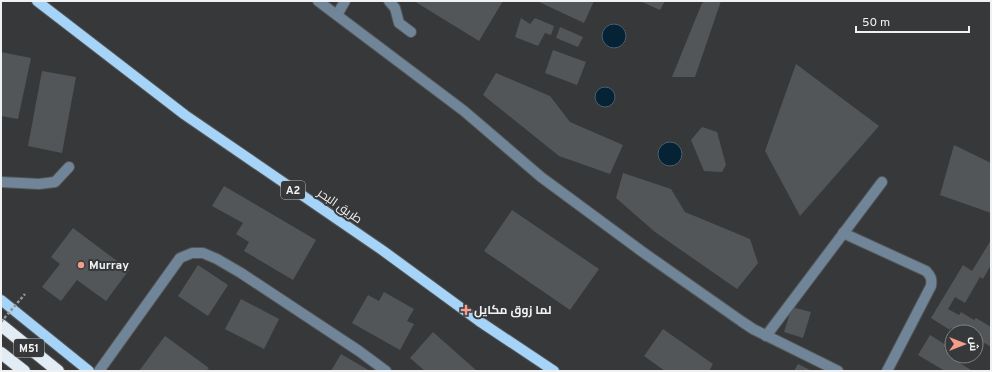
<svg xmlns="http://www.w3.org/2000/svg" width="992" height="372" viewBox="0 0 992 372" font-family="Overpass,Cairo,sans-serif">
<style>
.water{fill:#062235;stroke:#4c606e}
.building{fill:#535658}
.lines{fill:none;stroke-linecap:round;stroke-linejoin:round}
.minor-casing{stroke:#545657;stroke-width:12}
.major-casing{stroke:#545657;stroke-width:12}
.highway-casing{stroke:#545657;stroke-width:14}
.minor{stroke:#708698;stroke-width:10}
.major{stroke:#a5d4f8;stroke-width:10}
.highway{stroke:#e2ecf5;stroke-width:12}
.path-bridge{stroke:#939596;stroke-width:2.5;stroke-dasharray:3 2;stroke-linecap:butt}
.poi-dot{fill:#f49d8c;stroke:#36383a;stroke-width:1.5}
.labels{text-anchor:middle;stroke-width:4;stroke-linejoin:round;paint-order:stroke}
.shield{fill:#36383a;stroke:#b8babb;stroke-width:1}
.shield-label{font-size:11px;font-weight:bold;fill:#f0f1f2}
.street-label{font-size:12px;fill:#f0f1f2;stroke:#36383a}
.poi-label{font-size:12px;font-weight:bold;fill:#f0f1f2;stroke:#36383a;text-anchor:start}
</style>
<rect width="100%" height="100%" fill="#36383a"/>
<g class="water">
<circle cx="614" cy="36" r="12"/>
<circle cx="605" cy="97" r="10"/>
<circle cx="670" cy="154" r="12"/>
</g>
<g class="building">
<path d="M414 1H503L479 41Z"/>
<path d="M539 1H594L584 23 539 2Z"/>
<path d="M640 1H665L660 10Z"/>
<path d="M706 1H721L695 77H672L702 3Z"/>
<path d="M521 18 530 24 535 18 554 26 551 35 545 33 538 46 515 37Z"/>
<path d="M560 27 583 37 578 47 556 38Z"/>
<path d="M553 50 586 62 577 85 545 73Z"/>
<path d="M1 52 31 58 18 119 1 116Z"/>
<path d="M796 64 879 126 800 216 765 151Z"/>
<path d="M42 71 76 77 62 153 28 146Z"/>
<path d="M496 73 550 96 570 122 623 145 610 174 559 156 483 95Z"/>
<path d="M702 127 717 132 726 165 722 172 704 171 691 140Z"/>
<path d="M954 145 991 163V213L940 195Z"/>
<path d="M623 173 671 189 685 212 750 239 758 263 737 289 655 232 616 198Z"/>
<path d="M224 186 316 240 293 280 244 251 249 242 236 234 243 223 212 206Z"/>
<path d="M512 210 599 269 570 310 484 251Z"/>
<path d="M73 228 129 270 106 301 77 280 61 301 42 287 60 264 51 257Z"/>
<path d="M991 240V265L983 279 980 277 965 303 955 297 948 309 959 315 961 312 974 320 976 318 991 327V347L976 338V332H957L951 328 950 330 931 318 963 265 972 271Z"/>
<path d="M198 265 228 285 208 316 178 296Z"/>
<path d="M384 292 414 309 407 321 414 324 400 350 352 323 368 295 379 301Z"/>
<path d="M241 299 279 319 264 349 225 329Z"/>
<path d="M792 307 811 312 803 338 784 332Z"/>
<path d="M663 329 713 364 709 371H665L644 356Z"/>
<path d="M433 332 477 371H425L410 358Z"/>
<path d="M930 335 946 345 944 349 952 353V356H956L958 357 956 361 973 371H945L918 355Z"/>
<path d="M165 336 209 368 206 371H139Z"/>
<path d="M341 354 370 371H331Z"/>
<path d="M798 364 812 371H794Z"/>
</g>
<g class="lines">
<g class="minor-casing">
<g id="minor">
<path d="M318 1 464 111 541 177 644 253 741 321 753 329 838 371"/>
<path d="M389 1 395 8 399 23 411 32"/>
<path d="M337 15 345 1"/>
<path d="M1 182 39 184 55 182 69 167"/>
<path d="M843 233 926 271C931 276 932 279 931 286L887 371"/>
<path d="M766 336 882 182"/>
<path d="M99 371 180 258 192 253H203L217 259 241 273 359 351 386 371"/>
</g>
</g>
<g class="major-casing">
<g id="major">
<path d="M37 1 185 115 382 250 479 321 554 371"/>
<path d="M1 300 89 371"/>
</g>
</g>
<g class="highway-casing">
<g id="highway">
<path d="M1 325 58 371"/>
<path d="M1 353 24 371"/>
</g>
</g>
<use href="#minor" class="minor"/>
<use href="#major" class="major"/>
<use href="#highway" class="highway"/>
<path class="path-bridge" d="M1 322 25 294"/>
</g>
<g class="poi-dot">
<circle cx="81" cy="265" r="4"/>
<path d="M464 304h4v4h4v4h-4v4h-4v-4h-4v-4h4z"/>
</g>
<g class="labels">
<g class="shield">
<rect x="281" y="181" width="24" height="18" rx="3"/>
<rect x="14" y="339" width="30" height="18" rx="3"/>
</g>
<g class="shield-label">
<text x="293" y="194">A2</text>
<text x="29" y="352">M51</text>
</g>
<g class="street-label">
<text transform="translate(340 206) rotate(35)" y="4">طريق البحر</text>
</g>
<g class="poi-label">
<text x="89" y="269">Murray</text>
<text x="474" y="314">لما زوق مكايل</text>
</g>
</g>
<rect width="992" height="372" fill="none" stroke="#f0f1f2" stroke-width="4"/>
<g transform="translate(964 344) rotate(90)"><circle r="19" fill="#36383a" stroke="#808284"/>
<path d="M0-3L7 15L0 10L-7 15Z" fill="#f49d8c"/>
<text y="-6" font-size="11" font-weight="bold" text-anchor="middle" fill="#f0f1f2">ش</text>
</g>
<path d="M856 26v6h113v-6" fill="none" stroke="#f0f1f2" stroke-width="2"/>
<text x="862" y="26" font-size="12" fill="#f0f1f2" stroke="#36383a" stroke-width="3" paint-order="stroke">50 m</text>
</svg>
